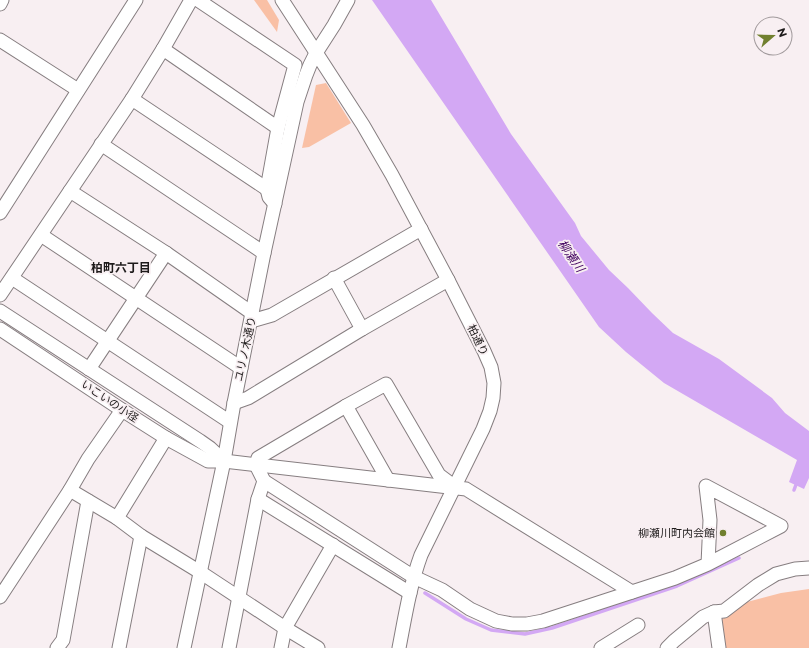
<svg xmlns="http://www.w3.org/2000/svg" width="809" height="648" viewBox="0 0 809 648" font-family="Montserrat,'Noto Sans JP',sans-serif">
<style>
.green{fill:#f9c0a5}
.water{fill:#d3a8f4}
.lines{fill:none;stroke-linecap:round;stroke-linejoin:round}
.stream{stroke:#d3a8f4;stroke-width:3.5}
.minor-casing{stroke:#867e80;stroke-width:15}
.minor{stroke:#fff;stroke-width:13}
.poi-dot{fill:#71802f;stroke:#f8eff2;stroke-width:1.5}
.labels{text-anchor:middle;stroke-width:3.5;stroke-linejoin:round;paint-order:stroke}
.street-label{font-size:11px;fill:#1e1b1b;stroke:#f8eff2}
.poi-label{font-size:11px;fill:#1e1b1b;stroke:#f8eff2;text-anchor:end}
.water-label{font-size:12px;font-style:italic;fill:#420360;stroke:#f8eff2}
.neighbourhood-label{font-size:12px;font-weight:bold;fill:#1e1b1b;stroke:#f8eff2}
</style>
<rect width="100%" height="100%" fill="#f8eff2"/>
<g class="green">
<path d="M254 0H267L279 20 277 32Z"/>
<path d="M326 83 351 123 309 147 302 148 316 85Z"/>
<path d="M809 589V648H723L720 621 747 602 781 593Z"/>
</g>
<path class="water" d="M372 0H431L511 134 575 223 581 236 609 270 628 288 652 313 673 333 719 359 772 398 785 413 809 431V478L804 489 789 482 797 460 664 383 626 352 599 327Z"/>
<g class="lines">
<g class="stream">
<path d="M794 490 797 482"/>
<path d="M425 593 466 619 491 630 525 634 552 628 677 586 739 558"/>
</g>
<g class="minor-casing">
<g id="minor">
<path d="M198 0 295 65 278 128 267 189 269 197 275 204"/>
<path d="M282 0 363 125 392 175 448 280 484 351 491 367 494 383 493 398 490 411 483 429 421 555C410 585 405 617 399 648"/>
<path d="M0 4 2 0"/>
<path d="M0 40 78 90"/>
<path d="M163 49 278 128"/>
<path d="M132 99 267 189"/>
<path d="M101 144 264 253"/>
<path d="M70 191 166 253 252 313"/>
<path d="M0 213 136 0"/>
<path d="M41 235 241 368"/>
<path d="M12 278 230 422"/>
<path d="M334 278 362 329"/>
<path d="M0 295 132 99 163 49 191 0"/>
<path d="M0 311 200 441 210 448 224 461"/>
<path d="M251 321 272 315 421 229"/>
<path d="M0 329 122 410 166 438 208 461H224L466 489 632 592"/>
<path d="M89 369 166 253"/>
<path d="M234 403 248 398 362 329 448 280"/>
<path d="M346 406 388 480"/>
<path d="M264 481 406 572 414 577 442 590 470 609 496 621 512 624H527L543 621 675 578 708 564 710 520 706 486 781 526 708 564"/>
<path d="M70 490 117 518 141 536 200 572 285 628 318 648"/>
<path d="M258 499 410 593"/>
<path d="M117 518 166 438"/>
<path d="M0 597 70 490 88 459 122 410"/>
<path d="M714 612 719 648"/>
<path d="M57 648 63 640 88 501"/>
<path d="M119 648 141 536"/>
<path d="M184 648 224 461 234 403 264 253 297 102 306 75 310 65 316 53 334 25 348 0"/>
<path d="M229 648 258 499 264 481 256 465 258 458 346 406 386 384 439 475 455 487"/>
<path d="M281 648 285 628 333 545"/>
<path d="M601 648 638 625"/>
<path d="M667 648 674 641 703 617 714 612 724 611 758 585 776 574 795 569 809 568"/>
</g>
</g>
<use href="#minor" class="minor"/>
</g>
<circle class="poi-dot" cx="723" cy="533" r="4"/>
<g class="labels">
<g class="street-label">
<text transform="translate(478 340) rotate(64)" y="4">柏通り</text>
<text transform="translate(245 349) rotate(-78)" y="4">ユリノ木通り</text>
<text transform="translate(110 401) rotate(34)" y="4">いこいの小径</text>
</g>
<g class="poi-label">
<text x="715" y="537">柳瀬川町内会館</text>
</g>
<g class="water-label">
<text transform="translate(571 256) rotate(55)" y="4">柳瀬川</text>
</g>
<g class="neighbourhood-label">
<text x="121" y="272">柏町六丁目</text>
</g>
</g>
<g transform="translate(773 36) rotate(70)"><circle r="19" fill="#f8eff2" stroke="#a19a9c"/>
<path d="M0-3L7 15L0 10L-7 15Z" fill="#71802f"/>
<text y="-6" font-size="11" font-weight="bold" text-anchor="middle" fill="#1e1b1b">N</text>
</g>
</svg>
